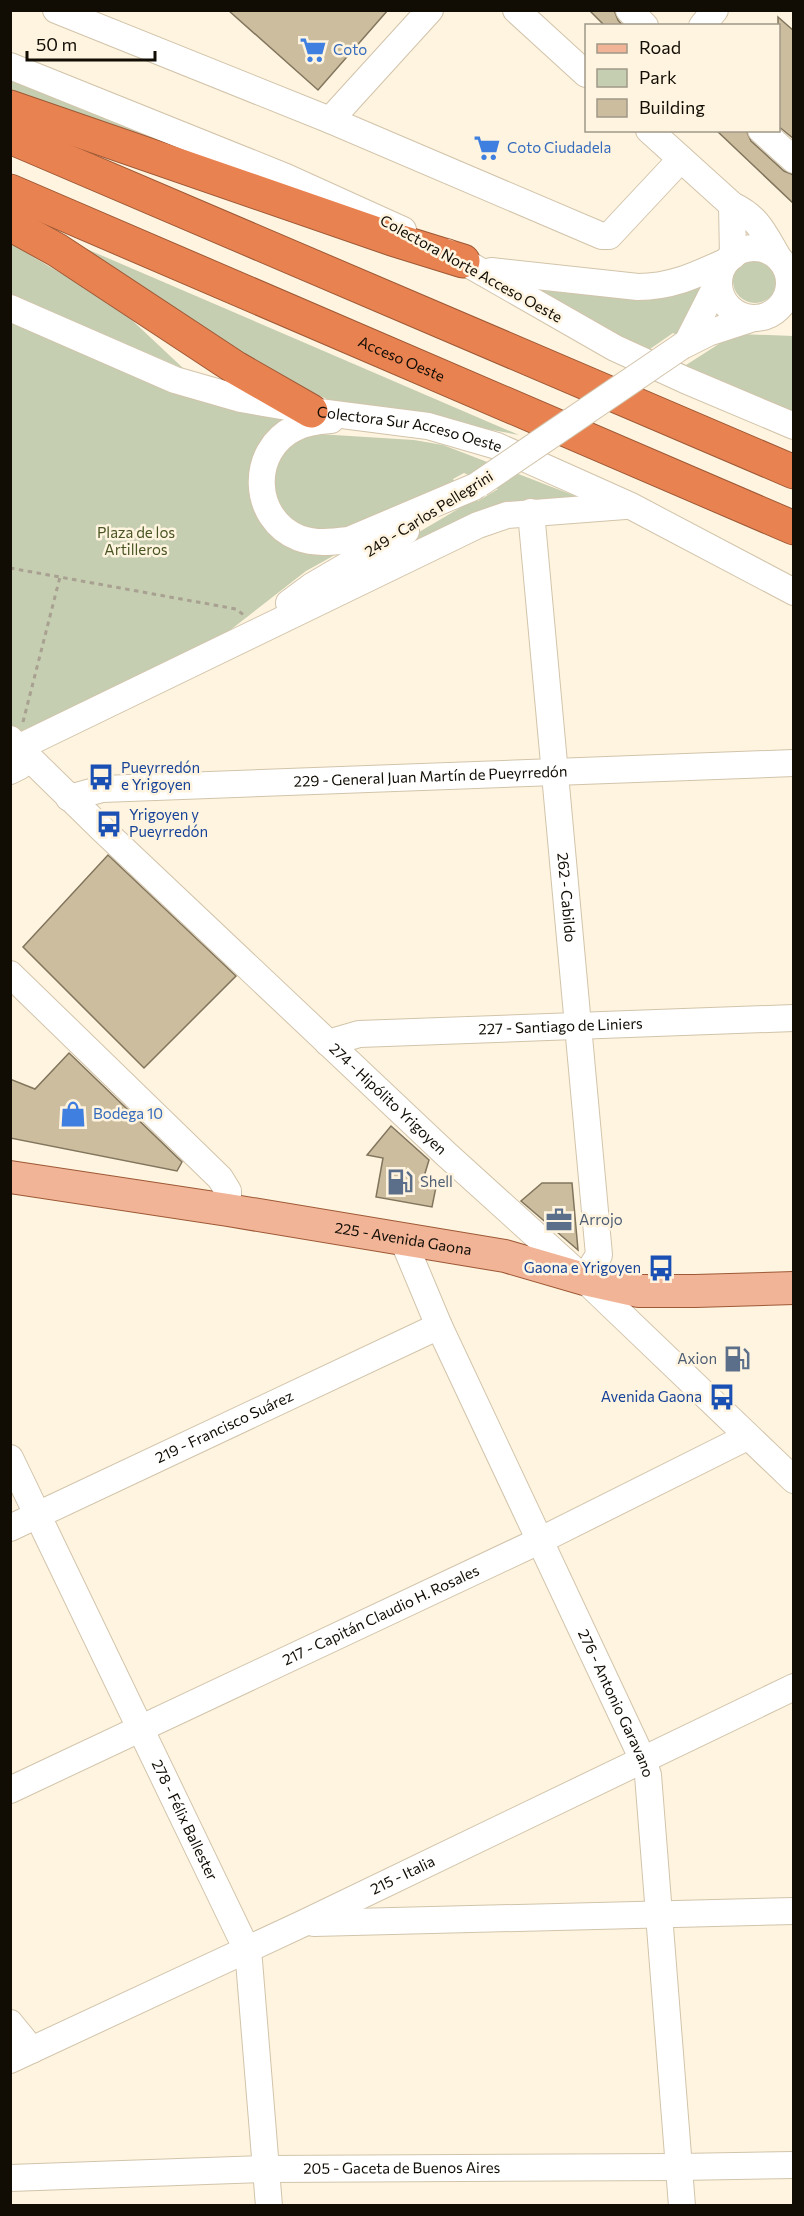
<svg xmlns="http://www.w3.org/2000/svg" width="804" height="2216" viewBox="0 0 804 2216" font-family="Commissioner,sans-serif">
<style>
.green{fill:#c5ceb1}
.building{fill:#ccbd9f;stroke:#81755d;stroke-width:1.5}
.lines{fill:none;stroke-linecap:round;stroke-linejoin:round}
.minor-casing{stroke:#d2c4ab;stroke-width:28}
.major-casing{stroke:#9d5936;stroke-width:34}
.highway-casing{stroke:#9d5936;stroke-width:35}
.path{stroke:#a8a090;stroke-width:3;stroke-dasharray:4.5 4.5;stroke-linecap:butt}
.minor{stroke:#fff;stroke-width:26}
.major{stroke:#f2b497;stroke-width:32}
.highway{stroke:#e98251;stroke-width:33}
.minor-bridge-casing{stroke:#d2c4ab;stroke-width:28;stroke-linecap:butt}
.minor-bridge{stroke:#fff;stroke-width:26}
.labels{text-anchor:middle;stroke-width:5;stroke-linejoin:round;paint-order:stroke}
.shop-label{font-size:15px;fill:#366cbe;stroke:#fff4df;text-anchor:start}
.street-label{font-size:15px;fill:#110d05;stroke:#fff4df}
.park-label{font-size:15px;fill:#495523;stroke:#fff4df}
.transit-label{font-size:15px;fill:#164399;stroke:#fff4df;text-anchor:start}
.service-label{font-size:15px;fill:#4e5e75;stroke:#fff4df;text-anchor:start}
</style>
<rect width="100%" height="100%" fill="#fff4df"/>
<g class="green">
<path d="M10 75 277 179 11 97Z"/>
<path d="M10 243 119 308 184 369 11 294Z"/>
<path d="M75 244 519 435 332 401 254 369Z"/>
<circle cx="755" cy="281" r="22"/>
<path d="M700 282 699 307 677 335 673 333 650 349 686 365 722 342V337L739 334 793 336V417L641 353 538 289V287Z"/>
<path d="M10 318 297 417 253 491 334 553 333 556 306 571 211 645 25 733 10 729Z"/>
<path d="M318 434 414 440 443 445 596 504 534 505 331 584 475 499 478 501 498 489 464 473 453 479 455 482 331 535 292 527 271 497 270 485 281 450 302 435Z"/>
</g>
<g class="building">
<path d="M228 10H388L318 90Z"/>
<path d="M589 10H614L618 20 623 26H605Z"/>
<path d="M778 17 794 31V139L778 126Z"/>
<path d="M716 130H746L751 141 784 171 794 175V204Z"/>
<path d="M108 855 236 976 144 1068 23 947Z"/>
<path d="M69 1053 182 1162 177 1171 10 1138V1079L35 1089Z"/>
<path d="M391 1126 429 1160 423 1180 437 1182 432 1207 376 1197 383 1158 367 1155Z"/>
<path d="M542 1183H572L578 1250 521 1201Z"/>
</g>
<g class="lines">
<g class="minor-casing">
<g id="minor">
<path d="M56 10 330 120 602 236H609L681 159"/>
<path d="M516 10 586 74"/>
<path d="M629 10 645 26"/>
<path d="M702 26 715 10"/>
<path d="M10 66 286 177 403 230"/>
<path d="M330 120 430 10"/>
<path d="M649 130 732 205C758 217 764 233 778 257"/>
<path d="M761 130 794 160"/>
<path d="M732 205 733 256"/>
<circle cx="754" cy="283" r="35"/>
<path d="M447 252 615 348 685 380 794 426"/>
<path d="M491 271 638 287C672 287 696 275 727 261"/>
<path id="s1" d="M10 308 175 380 241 399 311 411 428 426 497 446 629 505 794 592"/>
<path d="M687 343 719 280"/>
<path d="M682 346 708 333 754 318"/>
<path d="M331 420C319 421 306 422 295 428 249 450 251 519 299 538 315 544 332 542 349 540L474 487"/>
<path id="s2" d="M531 512 599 1255 584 1279"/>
<path d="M289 603 312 586 406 531"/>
<path id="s3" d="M10 739 103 830 446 1154 584 1279 794 1480"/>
<path d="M10 771 20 766 28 743 478 525 507 515 625 506"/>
<path id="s4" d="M69 798 102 789 794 763"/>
<path d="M10 974 220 1178 228 1191V1210"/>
<path id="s5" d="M328 1043 359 1034 794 1018"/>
<path id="s6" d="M403 1240 439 1326 643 1760 648 1775 682 2206"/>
<path id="s7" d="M10 1458 247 1950 249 1961 269 2206"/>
<path id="s8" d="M10 1528 439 1326"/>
<path id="s9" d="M10 1790 541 1540 747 1437"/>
<path d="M314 1923 794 1911"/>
<path d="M10 2023 32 2050"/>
<path id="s10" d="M10 2060 304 1923 794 1687"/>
<path id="s11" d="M10 2178 266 2169 679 2167 794 2165"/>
</g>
</g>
<g class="major-casing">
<g id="major">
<path id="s12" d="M10 1177 228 1210 505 1256 584 1279 638 1291H695L794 1288"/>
</g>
</g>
<g class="highway-casing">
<g id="highway">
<path d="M10 107 392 239 463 261"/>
<path d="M10 137 794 472"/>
<path id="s13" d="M10 191 794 528"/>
<path d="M10 224 57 250 236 368 311 411"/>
</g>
</g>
<g class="path">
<path d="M10 568 236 609 245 616"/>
<path d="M23 722 60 577"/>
</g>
<use href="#minor" class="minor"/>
<use href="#major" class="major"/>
<use href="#highway" class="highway"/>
<g class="minor-bridge-casing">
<path id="minor-bridge" d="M479 484 682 346"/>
</g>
<use href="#minor-bridge" class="minor-bridge"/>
</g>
<defs>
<g id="supermarket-bare" transform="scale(2.07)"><path d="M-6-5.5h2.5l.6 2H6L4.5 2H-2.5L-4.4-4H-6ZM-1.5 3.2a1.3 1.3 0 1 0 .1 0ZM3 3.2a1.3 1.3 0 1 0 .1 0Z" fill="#3f7fe0" stroke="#fff4df" stroke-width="2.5" paint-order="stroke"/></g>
<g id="bus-bare" transform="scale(2.07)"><path d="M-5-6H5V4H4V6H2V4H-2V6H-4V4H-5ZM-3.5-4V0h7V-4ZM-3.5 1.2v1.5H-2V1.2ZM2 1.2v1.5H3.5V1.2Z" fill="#1a4fb4" stroke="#fff4df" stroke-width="2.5" paint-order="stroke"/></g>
<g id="shop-bare" transform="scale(2.07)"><path d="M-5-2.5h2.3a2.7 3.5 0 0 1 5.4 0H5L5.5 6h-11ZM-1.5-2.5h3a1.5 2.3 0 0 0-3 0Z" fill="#3f7fe0" stroke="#fff4df" stroke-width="2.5" paint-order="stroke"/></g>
<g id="fuel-bare" transform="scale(2.07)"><path d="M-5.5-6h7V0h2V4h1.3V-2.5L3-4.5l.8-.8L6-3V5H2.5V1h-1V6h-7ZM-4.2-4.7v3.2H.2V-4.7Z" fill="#5c6f8a" stroke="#fff4df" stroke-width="2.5" paint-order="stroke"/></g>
<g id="office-bare" transform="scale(2.07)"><path d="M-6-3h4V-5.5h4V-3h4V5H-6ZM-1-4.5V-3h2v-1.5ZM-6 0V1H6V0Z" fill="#5c6f8a" stroke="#fff4df" stroke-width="2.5" paint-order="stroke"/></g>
</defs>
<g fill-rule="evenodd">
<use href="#supermarket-bare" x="313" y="50"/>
<use href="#supermarket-bare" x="487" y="148"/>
<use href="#bus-bare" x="101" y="777"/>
<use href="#bus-bare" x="109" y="824"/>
<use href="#shop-bare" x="73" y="1114"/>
<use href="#fuel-bare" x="400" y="1182"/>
<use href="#office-bare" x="559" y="1220"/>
<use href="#bus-bare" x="661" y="1268"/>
<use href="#fuel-bare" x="737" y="1359"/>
<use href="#bus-bare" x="722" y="1397"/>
</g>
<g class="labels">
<g class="shop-label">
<text x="333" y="55">Coto</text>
<text x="507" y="153">Coto Ciudadela</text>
<text x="93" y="1119">Bodega 10</text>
</g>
<g class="street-label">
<text transform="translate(471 269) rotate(29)" y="5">Colectora Norte Acceso Oeste</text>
<text dy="5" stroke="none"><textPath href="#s13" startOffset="426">Acceso Oeste</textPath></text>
<text dy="5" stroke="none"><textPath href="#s1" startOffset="420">Colectora Sur Acceso Oeste</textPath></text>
<text transform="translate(429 514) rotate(-32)" y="5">249 - Carlos Pellegrini</text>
<text dy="5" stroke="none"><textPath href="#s4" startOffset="363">229 - General Juan Martín de Pueyrredón</textPath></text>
<text dy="5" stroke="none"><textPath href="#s2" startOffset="387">262 - Cabildo</textPath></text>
<text dy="5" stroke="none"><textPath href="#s5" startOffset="234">227 - Santiago de Liniers</textPath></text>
<text dy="5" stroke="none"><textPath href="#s3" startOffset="522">274 - Hipólito Yrigoyen</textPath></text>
<text dy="5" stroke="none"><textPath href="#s12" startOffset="398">225 - Avenida Gaona</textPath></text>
<text dy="5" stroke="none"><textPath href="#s8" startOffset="237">219 - Francisco Suárez</textPath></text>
<text dy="5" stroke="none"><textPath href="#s9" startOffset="410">217 - Capitán Claudio H. Rosales</textPath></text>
<text dy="5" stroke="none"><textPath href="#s6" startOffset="510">276 - Antonio Garavano</textPath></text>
<text dy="5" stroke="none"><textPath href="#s7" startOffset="402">278 - Félix Ballester</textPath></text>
<text dy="5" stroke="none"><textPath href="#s10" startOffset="434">215 - Italia</textPath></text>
<text dy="5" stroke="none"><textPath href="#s11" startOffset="392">205 - Gaceta de Buenos Aires</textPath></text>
</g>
<g class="park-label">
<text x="136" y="538">Plaza de los<tspan x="136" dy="17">Artilleros</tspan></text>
</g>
<g class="transit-label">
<text x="121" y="773">Pueyrredón<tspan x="121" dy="17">e Yrigoyen</tspan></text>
<text x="129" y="820">Yrigoyen y<tspan x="129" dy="17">Pueyrredón</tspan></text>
<text x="641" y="1273" text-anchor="end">Gaona e Yrigoyen</text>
<text x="702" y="1402" text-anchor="end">Avenida Gaona</text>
</g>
<g class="service-label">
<text x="420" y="1187">Shell</text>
<text x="579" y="1225">Arrojo</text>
<text x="717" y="1364" text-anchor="end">Axion</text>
</g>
</g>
<rect width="804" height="2216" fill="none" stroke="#110d05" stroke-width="24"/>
<rect x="585" y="24" width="195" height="108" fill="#fff4df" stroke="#a09888" stroke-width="1.5"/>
<rect x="597" y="44" width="30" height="9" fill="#f2b497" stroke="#a09888" stroke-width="1.5"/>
<text x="639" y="54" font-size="18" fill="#110d05">Road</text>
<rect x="597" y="69" width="30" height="18" fill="#c5ceb1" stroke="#a09888" stroke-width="1.5"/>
<text x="639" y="84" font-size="18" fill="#110d05">Park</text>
<rect x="597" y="99" width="30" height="18" fill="#ccbd9f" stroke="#a09888" stroke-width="1.5"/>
<text x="639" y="114" font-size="18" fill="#110d05">Building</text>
<path d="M27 51v9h128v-9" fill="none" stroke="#110d05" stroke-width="3"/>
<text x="36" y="51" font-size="18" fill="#110d05" stroke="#fff4df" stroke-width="4.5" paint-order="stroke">50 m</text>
</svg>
